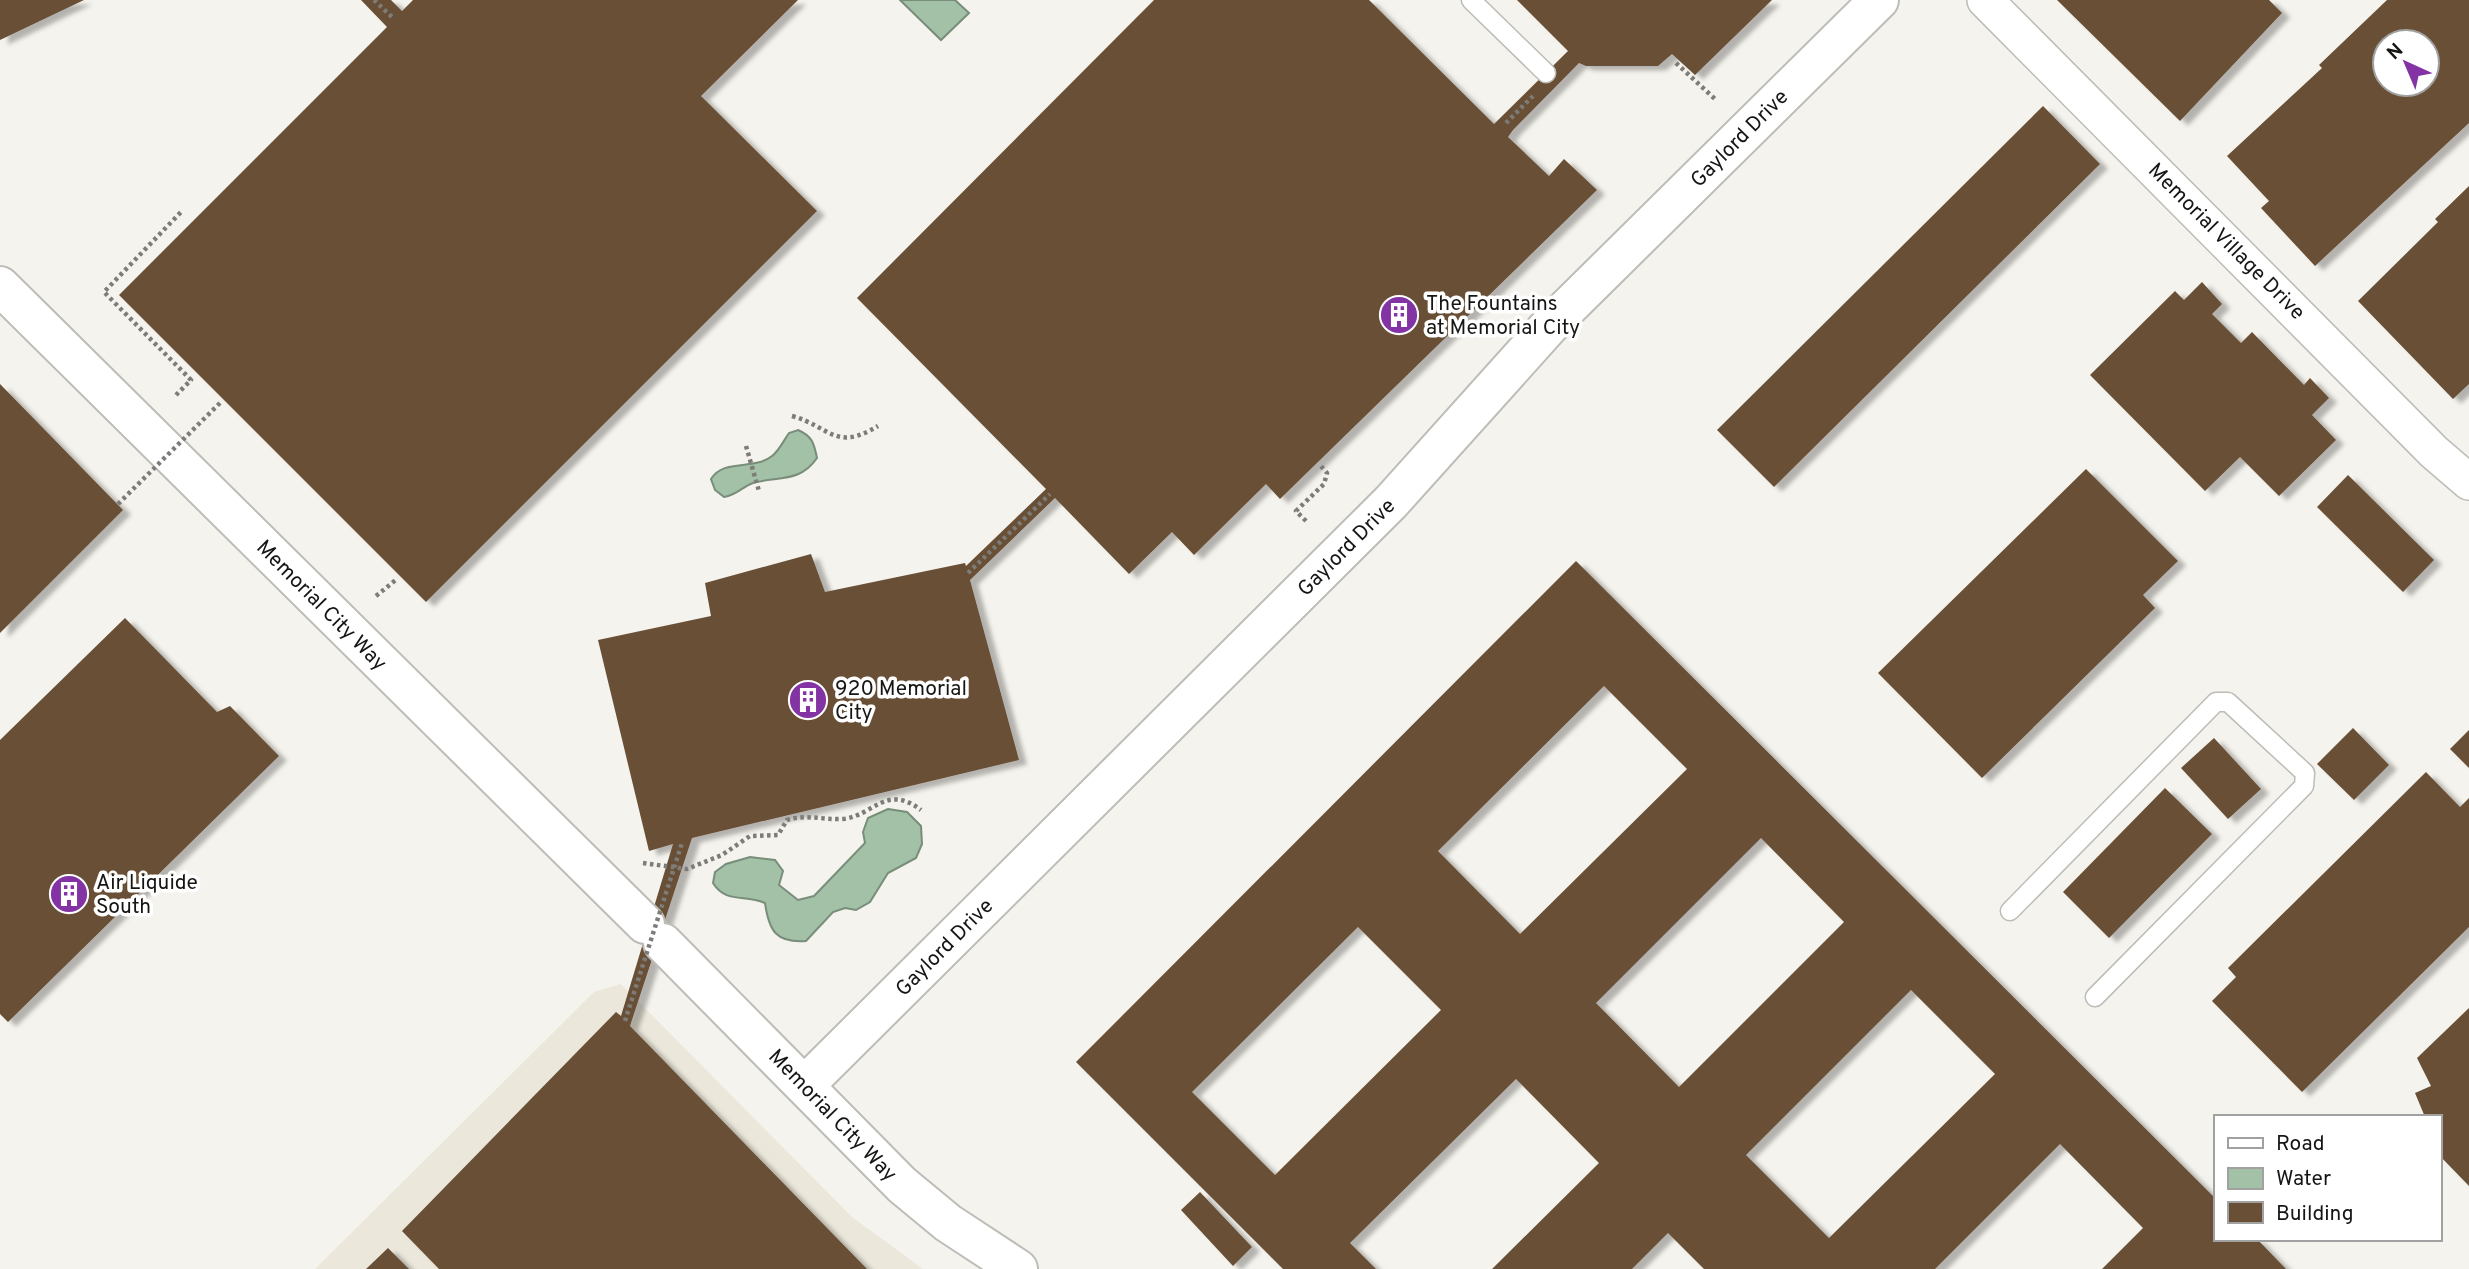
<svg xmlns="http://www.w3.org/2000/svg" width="2469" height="1269" viewBox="0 0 2469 1269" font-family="Overpass,sans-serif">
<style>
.built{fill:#ebe7da}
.water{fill:#a2c1a6;stroke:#788d7a;stroke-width:2}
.building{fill:#684f36;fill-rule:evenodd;filter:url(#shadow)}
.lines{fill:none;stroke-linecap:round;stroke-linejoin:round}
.service-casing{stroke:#bdbcb6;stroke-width:21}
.minor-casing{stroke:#bdbcb6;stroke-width:38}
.tertiary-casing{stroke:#bdbcb6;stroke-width:42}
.path{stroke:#7d7c78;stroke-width:4.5;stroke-dasharray:3.5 3.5;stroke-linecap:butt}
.service{stroke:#fff;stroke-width:18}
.minor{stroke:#fff;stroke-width:35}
.tertiary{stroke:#fff;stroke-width:38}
.path-bridge{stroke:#7d7c78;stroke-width:4.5;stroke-dasharray:3.5 3.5;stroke-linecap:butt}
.labels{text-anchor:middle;stroke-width:7;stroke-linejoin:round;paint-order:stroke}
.street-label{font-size:21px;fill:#151513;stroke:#fff}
.poi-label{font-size:21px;fill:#151513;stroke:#fff;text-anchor:start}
</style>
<defs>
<filter id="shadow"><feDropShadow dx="8" dy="4.5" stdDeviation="2" flood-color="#0004"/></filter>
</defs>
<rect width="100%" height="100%" fill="#f5f3ed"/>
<path class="built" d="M621 984 852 1217 923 1269H315L594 992Z"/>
<g class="water">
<path d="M900 0H955L969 13 941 40Z"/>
<path d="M798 430C812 436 814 443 817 458 800 483 778 476 753 483 741 487 739 494 724 497L715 490 711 479C724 458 753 471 772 456 779 451 784 440 789 433Z"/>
<path d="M888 809 907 812 921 826 922 844 916 858 888 873 870 902 856 910 845 908 833 912 806 941C776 943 769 931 765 903 745 894 726 904 713 883L715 872 726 864 750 857 775 860 783 871 779 885 798 900 814 896 865 843 863 832 868 818Z"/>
</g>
<g class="building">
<path d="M0 0H84L0 40Z"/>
<path d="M361 0H391L402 11 413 0H798L701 96 817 211 426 602 119 295 387 27Z"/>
<path d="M1154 0H1369L1494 124 1568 51 1517 0H1772L1695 75 1672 54 1658 66H1586L1579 63 1513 130 1508 137 1549 176 1564 159 1597 190 1280 499 1266 484 1194 555 1172 532 1129 574 1055 498 970 580 1019 760 692 838 630 1026 867 1269H439L402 1231 616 1012 621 1016 673 844 649 851 598 640 711 616 705 583 811 554 825 592 965 563 966 566 1046 489 857 298Z"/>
<path d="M2057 0H2269L2282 13 2180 121Z"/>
<path d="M2387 0H2469V123L2315 266 2261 208 2269 201 2227 156 2322 68 2319 65ZM2385 42H2427V84H2385Z"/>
<path d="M2043 106 2100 164 1774 487 1717 430Z"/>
<path d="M2469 186V384L2453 399 2358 301 2438 222 2435 219Z"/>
<path d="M2202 282 2222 304 2212 314 2241 343 2252 332 2304 385 2310 378 2329 398 2312 415 2336 440 2279 496 2240 457 2205 491 2090 375 2175 291 2184 300Z"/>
<path d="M0 384 123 510 0 633Z"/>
<path d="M2086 469 2178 561 2143 595 2155 608 1982 778 1878 673Z"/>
<path d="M2348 475 2434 560 2403 592 2317 507Z"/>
<path d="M1576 561 2215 1198V1239H2257L2286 1269H2102L2143 1228 2060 1144 1935 1269H1704L1668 1233 1632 1269H1492L1599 1163 1516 1079 1350 1243 1376 1269H1283L1076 1062ZM1604 686 1687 769 1520 934 1438 851ZM1761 838 1844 922 1679 1087 1596 1003ZM1358 927 1441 1010 1275 1175 1192 1092ZM1911 990 1995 1074 1829 1238 1746 1155Z"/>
<path d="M125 618 217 712 230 706 279 756 8 1022 0 1014V740Z"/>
<path d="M2353 728 2389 765 2354 800 2317 764Z"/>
<path d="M2469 730V768L2450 749Z"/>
<path d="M2214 738 2261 789 2228 819 2181 768Z"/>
<path d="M2426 772 2460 807 2469 798V927L2302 1092 2212 1001 2236 977 2228 968Z"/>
<path d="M2165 788 2212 834 2109 938 2063 892Z"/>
<path d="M2469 1008V1186L2439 1155V1117H2425L2415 1093 2431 1086 2417 1058Z"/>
<path d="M1200 1192 1252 1247 1233 1266 1181 1210Z"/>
<path d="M388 1248 409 1269H366Z"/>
</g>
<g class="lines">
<g class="service-casing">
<g id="service">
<path d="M1471 0 1546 73"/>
<path d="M2010 911 2216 702H2228L2305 773 2304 786 2095 997"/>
</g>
</g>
<g class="minor-casing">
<path id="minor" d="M1985 0 2434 452 2469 482"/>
</g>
<g class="tertiary-casing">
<g id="tertiary">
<path d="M0 286 645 924"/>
<path d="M663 943 902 1185 948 1223 1018 1269"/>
<path d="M805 1085 1391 502 1550 325 1879 0"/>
</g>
</g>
<g class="path">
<path d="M374 0 394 19"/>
<path d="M1676 63 1715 99"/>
<path d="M1506 123 1533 96"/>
<path d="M176 395 191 380 104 292 182 211"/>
<path d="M792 416C831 427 835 452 878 426"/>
<path d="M746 446 759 491"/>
<path d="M1306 521 1296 511 1324 484 1327 473 1320 465"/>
<path d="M968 573 1050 494"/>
<path d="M376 596 397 579"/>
<path d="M643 863 687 869 722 855 750 836 778 835 787 820C807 814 823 820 843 819 873 816 886 783 921 810"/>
</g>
<use href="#service" class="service"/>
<use href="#minor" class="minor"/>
<use href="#tertiary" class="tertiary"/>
<g class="path-bridge">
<path d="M118 504 222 401"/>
<path d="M625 1021 682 843"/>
</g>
</g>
<defs>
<g id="building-disc" transform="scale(2.0125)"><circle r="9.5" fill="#8333a4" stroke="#fff"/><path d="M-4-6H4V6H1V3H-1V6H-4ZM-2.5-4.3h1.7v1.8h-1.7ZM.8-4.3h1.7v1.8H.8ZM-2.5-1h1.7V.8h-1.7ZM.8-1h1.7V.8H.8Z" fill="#fff"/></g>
</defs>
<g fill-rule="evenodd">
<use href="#building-disc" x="1399" y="315"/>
<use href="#building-disc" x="808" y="700"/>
<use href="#building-disc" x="69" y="894"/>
</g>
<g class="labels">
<g class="street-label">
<text transform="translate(1739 138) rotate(-45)" y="7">Gaylord Drive</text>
<text transform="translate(2227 241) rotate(45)" y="7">Memorial Village Drive</text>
<text transform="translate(1346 547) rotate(-45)" y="7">Gaylord Drive</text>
<text transform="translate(322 605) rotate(45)" y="7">Memorial City Way</text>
<text transform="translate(944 947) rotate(-45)" y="7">Gaylord Drive</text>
<text transform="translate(833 1115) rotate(46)" y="7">Memorial City Way</text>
</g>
<g class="poi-label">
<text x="1426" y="310">The Fountains<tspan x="1426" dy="24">at Memorial City</tspan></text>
<text x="835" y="695">920 Memorial<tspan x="835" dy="24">City</tspan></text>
<text x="96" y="889">Air Liquide<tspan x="96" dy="24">South</tspan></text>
</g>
</g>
<rect x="2214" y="1115" width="228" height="126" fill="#ffffff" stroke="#a1a1a1" stroke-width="2"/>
<rect x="2228" y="1138" width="35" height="10" fill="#ffffff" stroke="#a1a1a1" stroke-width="2"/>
<text x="2276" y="1150" font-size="21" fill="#151513">Road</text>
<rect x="2228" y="1168" width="35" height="21" fill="#a2c1a6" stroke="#a1a1a1" stroke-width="2"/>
<text x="2276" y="1185" font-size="21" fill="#151513">Water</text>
<rect x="2228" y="1202" width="35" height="21" fill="#684f36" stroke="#a1a1a1" stroke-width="2"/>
<text x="2276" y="1220" font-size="21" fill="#151513">Building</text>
<g transform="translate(2406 63) rotate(316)"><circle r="33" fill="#ffffff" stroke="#a1a1a1" stroke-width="2"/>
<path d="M0-5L12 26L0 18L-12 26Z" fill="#8333a4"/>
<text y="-10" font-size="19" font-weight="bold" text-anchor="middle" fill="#151513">N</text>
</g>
</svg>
